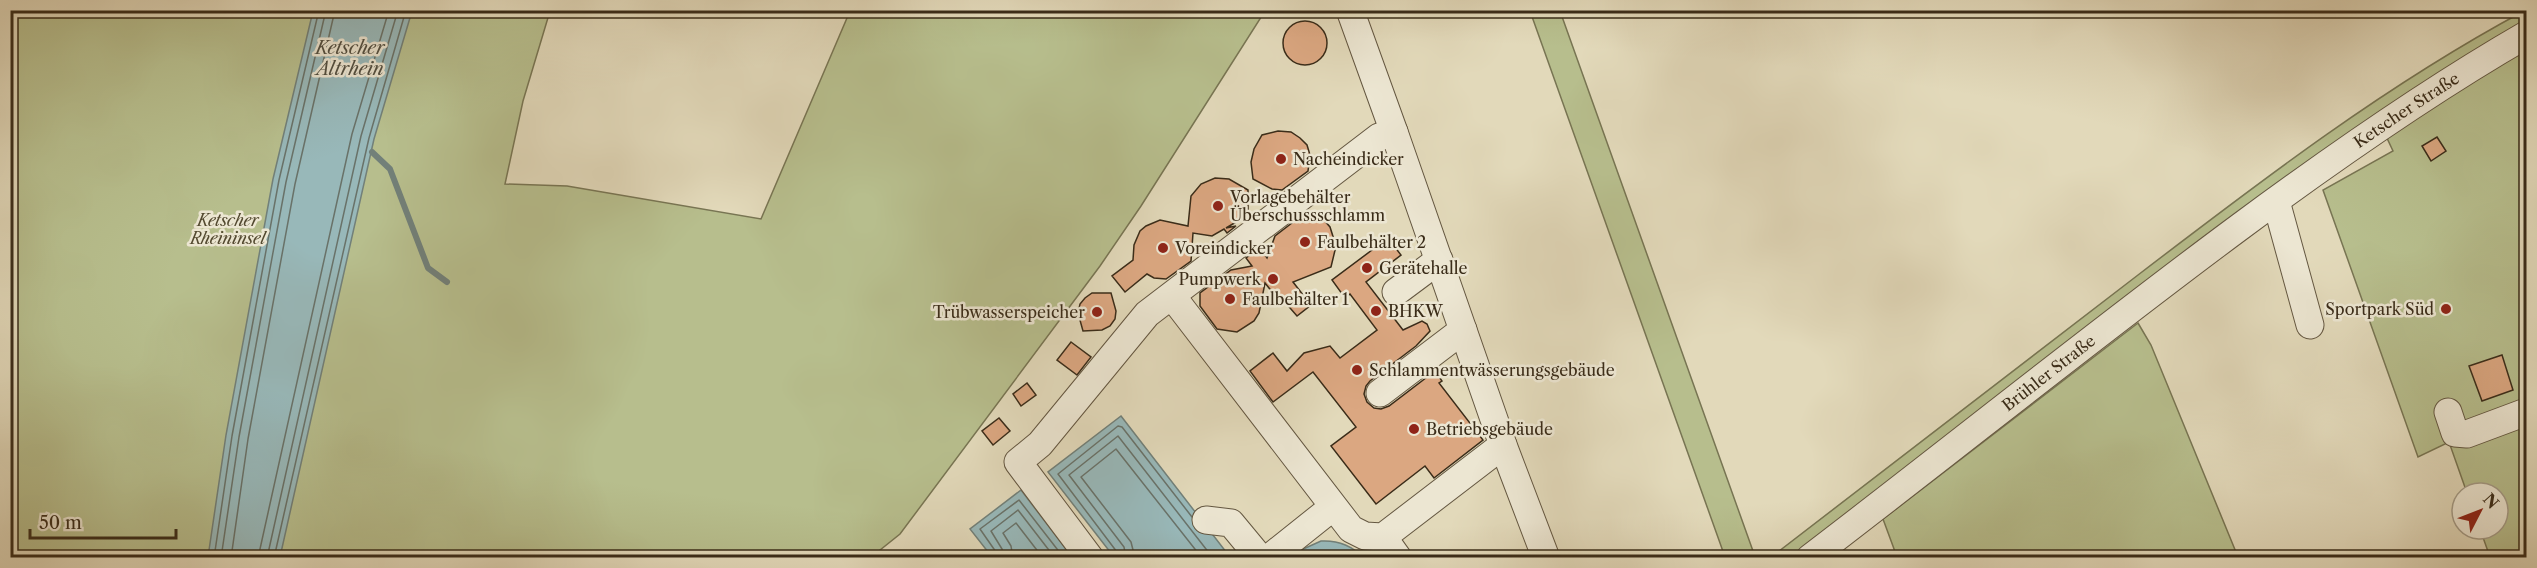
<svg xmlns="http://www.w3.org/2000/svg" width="2537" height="568" viewBox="0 0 2537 568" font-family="'Libre Caslon Text',serif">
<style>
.green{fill:#b7be8d;stroke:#787553;stroke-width:1.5}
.water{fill:#98b8b9;stroke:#728079;stroke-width:1.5}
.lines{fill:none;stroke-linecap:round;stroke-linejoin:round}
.shore{stroke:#697269;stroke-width:1.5}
.stream{stroke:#728079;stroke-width:6}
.building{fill:#dba781;stroke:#3a2c19;stroke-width:1.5}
.minor-casing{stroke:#645741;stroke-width:29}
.minor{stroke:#ece6d2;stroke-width:27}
.poi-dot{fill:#8f2418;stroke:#ece6d2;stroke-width:2}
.labels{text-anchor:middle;stroke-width:5;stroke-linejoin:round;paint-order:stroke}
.street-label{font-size:16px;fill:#3a2c19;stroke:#ece6d2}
.poi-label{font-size:16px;fill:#3a2c19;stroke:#ece6d2;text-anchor:start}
.park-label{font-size:16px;font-style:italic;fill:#534930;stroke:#ece6d2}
.water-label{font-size:18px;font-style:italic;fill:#524f41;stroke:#ece6d2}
</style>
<rect width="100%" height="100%" fill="#e2d9ba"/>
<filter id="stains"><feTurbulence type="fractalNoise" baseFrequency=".00333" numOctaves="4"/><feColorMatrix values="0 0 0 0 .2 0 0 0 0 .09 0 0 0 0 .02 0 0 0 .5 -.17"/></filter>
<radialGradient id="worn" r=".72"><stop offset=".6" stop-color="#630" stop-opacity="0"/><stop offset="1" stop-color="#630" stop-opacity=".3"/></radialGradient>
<g class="green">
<path d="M10 11H550L523 101 505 184 567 186 761 219 850 11H1265L1141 206 1100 266 900 534 870 558 11 557Z"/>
<path d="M1530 11H1560L1753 551 1746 557H1725Z"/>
<path d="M2524 11H2526V26L1931 451 1794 557 1770 558C1892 463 2015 369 2138 275 2262 180 2386 85 2524 11Z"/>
<path d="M2526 47V557H2490L2480 529H2498V493H2467L2449 442 2418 457 2323 190 2393 151 2386 136Z"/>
<path d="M2138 323 2151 345 2238 557H1897L1883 519Z"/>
</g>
<g class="water">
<path d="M313 11H412L374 139 280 557H208L226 435 273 179Z"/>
<path d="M1121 416 1230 557H1114L1048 472Z"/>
<path d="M1021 490 1072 557H992L970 529Z"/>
<path d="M1321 541C1338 540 1351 545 1363 557L1293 558 1301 550Z"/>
</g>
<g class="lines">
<g class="shore">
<path d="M214 558 232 436 279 180 319 10"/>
<path d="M221 558 239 437 286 182 326 10"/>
<path d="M231 558 248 439 295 184 335 10"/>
<path d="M258 558 352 134 389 10"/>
<path d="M267 558 361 136 398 10"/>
<path d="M274 558 369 138 406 10"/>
<path d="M997 558 996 552 980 529 1019 500 1064 558"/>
<path d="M1004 558 1002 549 991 531 1018 510 1055 558"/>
<path d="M1013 558 1011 546 1003 533 1016 523 1043 558"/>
<path d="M1119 558 1117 552 1058 474 1118 426 1122 427 1192 517"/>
<path d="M1126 558 1124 547 1069 475 1118 436 1213 558"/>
<path d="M1135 558 1131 542 1081 477 1116 449 1202 558"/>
</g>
<path class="stream" d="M372 152 390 169 428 268 447 282"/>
</g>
<g class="building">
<circle cx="1305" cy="43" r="22"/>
<path d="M1278 131 1291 132 1300 138 1307 145 1310 155 1308 171 1282 190 1272 189 1253 179 1251 162 1254 149 1262 135Z"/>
<path d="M2437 137 2446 151 2431 161 2422 146Z"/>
<path d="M1215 178 1229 179 1248 190V215L1226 228 1236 226 1227 233 1224 229 1212 236 1193 233 1191 261 1166 279 1154 278 1147 274 1125 292 1112 276 1133 260 1134 245 1140 231 1146 226 1160 220 1188 226 1191 196 1201 184Z"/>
<path d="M1305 213 1323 219 1330 227 1336 246 1331 267 1293 282 1311 305 1297 316 1284 301 1281 303 1265 283 1259 313 1254 321 1237 332 1217 329 1200 306V293L1231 270 1252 266 1246 258 1260 248 1267 258 1275 236Z"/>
<path d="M1388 238 1401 255 1366 282 1403 330 1422 321 1427 324 1430 331 1416 346 1370 381 1366 386 1364 394 1367 402 1374 408 1381 409 1389 406 1435 371 1442 381 1439 383 1483 440 1434 478 1425 466 1376 504 1331 446 1356 427 1313 372 1273 402 1250 371 1273 353 1287 371 1304 353 1330 346 1340 358 1377 330 1350 294 1345 298 1332 280Z"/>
<path d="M1092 293H1111L1116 311 1115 319 1110 326 1102 330 1083 331 1078 313 1080 304 1085 298Z"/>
<path d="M1071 342 1091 357 1077 375 1057 360Z"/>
<path d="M2502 355 2513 390 2482 401 2469 366Z"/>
<path d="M1027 383 1036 395 1021 406 1013 394Z"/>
<path d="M999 418 1010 431 993 445 982 431Z"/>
</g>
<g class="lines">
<g class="minor-casing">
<g id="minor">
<path d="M1350 10 1394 132"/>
<path d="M2276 201 2310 325"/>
<path d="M1396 292 1439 260"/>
<path d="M1172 296 1351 529 1365 536 1383 537 1503 445"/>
<path d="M1380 393 1463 330"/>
<path d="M2448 412 2455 433 2467 434 2526 412"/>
<path d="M1206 520 1231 523 1260 558"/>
<path d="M1383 537 1398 558"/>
<path d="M1090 558 1018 462 1040 444 1147 314 1379 137 1394 132 1503 445 1546 558"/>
<path d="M1269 558 1333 507"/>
<path id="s1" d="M1810 558C1954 448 2095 334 2241 226 2333 158 2427 92 2526 35"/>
</g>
</g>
<use href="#minor" class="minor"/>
</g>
<g class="poi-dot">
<circle cx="1281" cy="159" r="6"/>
<circle cx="1218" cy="206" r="6"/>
<circle cx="1305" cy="242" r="6"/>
<circle cx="1163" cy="248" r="6"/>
<circle cx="1367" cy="268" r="6"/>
<circle cx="1273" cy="279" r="6"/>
<circle cx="1230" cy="299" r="6"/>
<circle cx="2446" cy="309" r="6"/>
<circle cx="1376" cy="311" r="6"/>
<circle cx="1097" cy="312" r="6"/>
<circle cx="1357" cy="370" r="6"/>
<circle cx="1414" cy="429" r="6"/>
</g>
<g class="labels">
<g class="street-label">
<text dy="6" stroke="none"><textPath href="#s1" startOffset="746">Ketscher Straße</textPath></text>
<text dy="6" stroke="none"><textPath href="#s1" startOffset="302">Brühler Straße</textPath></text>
</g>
<g class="poi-label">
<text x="1293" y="165">Nacheindicker</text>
<text x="1230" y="203">Vorlagebehälter<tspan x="1230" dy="18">Überschussschlamm</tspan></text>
<text x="1317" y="248">Faulbehälter 2</text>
<text x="1175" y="254">Voreindicker</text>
<text x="1379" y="274">Gerätehalle</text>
<text x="1261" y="285" text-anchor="end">Pumpwerk</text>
<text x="1242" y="305">Faulbehälter 1</text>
<text x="2434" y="315" text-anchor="end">Sportpark Süd</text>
<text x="1388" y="317">BHKW</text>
<text x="1085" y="318" text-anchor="end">Trübwasserspeicher</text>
<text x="1369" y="376">Schlammentwässerungsgebäude</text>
<text x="1426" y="435">Betriebsgebäude</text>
</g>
<g class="park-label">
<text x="228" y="226">Ketscher<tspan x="228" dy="18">Rheininsel</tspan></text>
</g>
<g class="water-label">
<text x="350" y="54">Ketscher<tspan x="350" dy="21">Altrhein</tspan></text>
</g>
</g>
<rect width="2537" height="568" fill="none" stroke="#e2d9ba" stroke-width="36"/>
<rect x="12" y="12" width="2513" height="544" fill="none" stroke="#3a2c19" stroke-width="3"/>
<rect x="18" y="18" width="2501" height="532" fill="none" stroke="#3a2c19" stroke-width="1.5"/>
<g transform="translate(2480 511) rotate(48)"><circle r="28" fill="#ece6d2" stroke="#a59c88" stroke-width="1.5"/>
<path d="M0-4.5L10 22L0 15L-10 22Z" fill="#8f2418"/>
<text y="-9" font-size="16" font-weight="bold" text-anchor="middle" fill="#3a2c19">N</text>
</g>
<path d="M30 529v9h146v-9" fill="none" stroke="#3a2c19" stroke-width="3"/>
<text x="39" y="529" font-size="18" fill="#3a2c19" stroke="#ece6d2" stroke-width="4.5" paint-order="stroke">50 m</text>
<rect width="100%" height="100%" filter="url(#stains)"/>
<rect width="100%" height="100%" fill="url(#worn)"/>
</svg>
